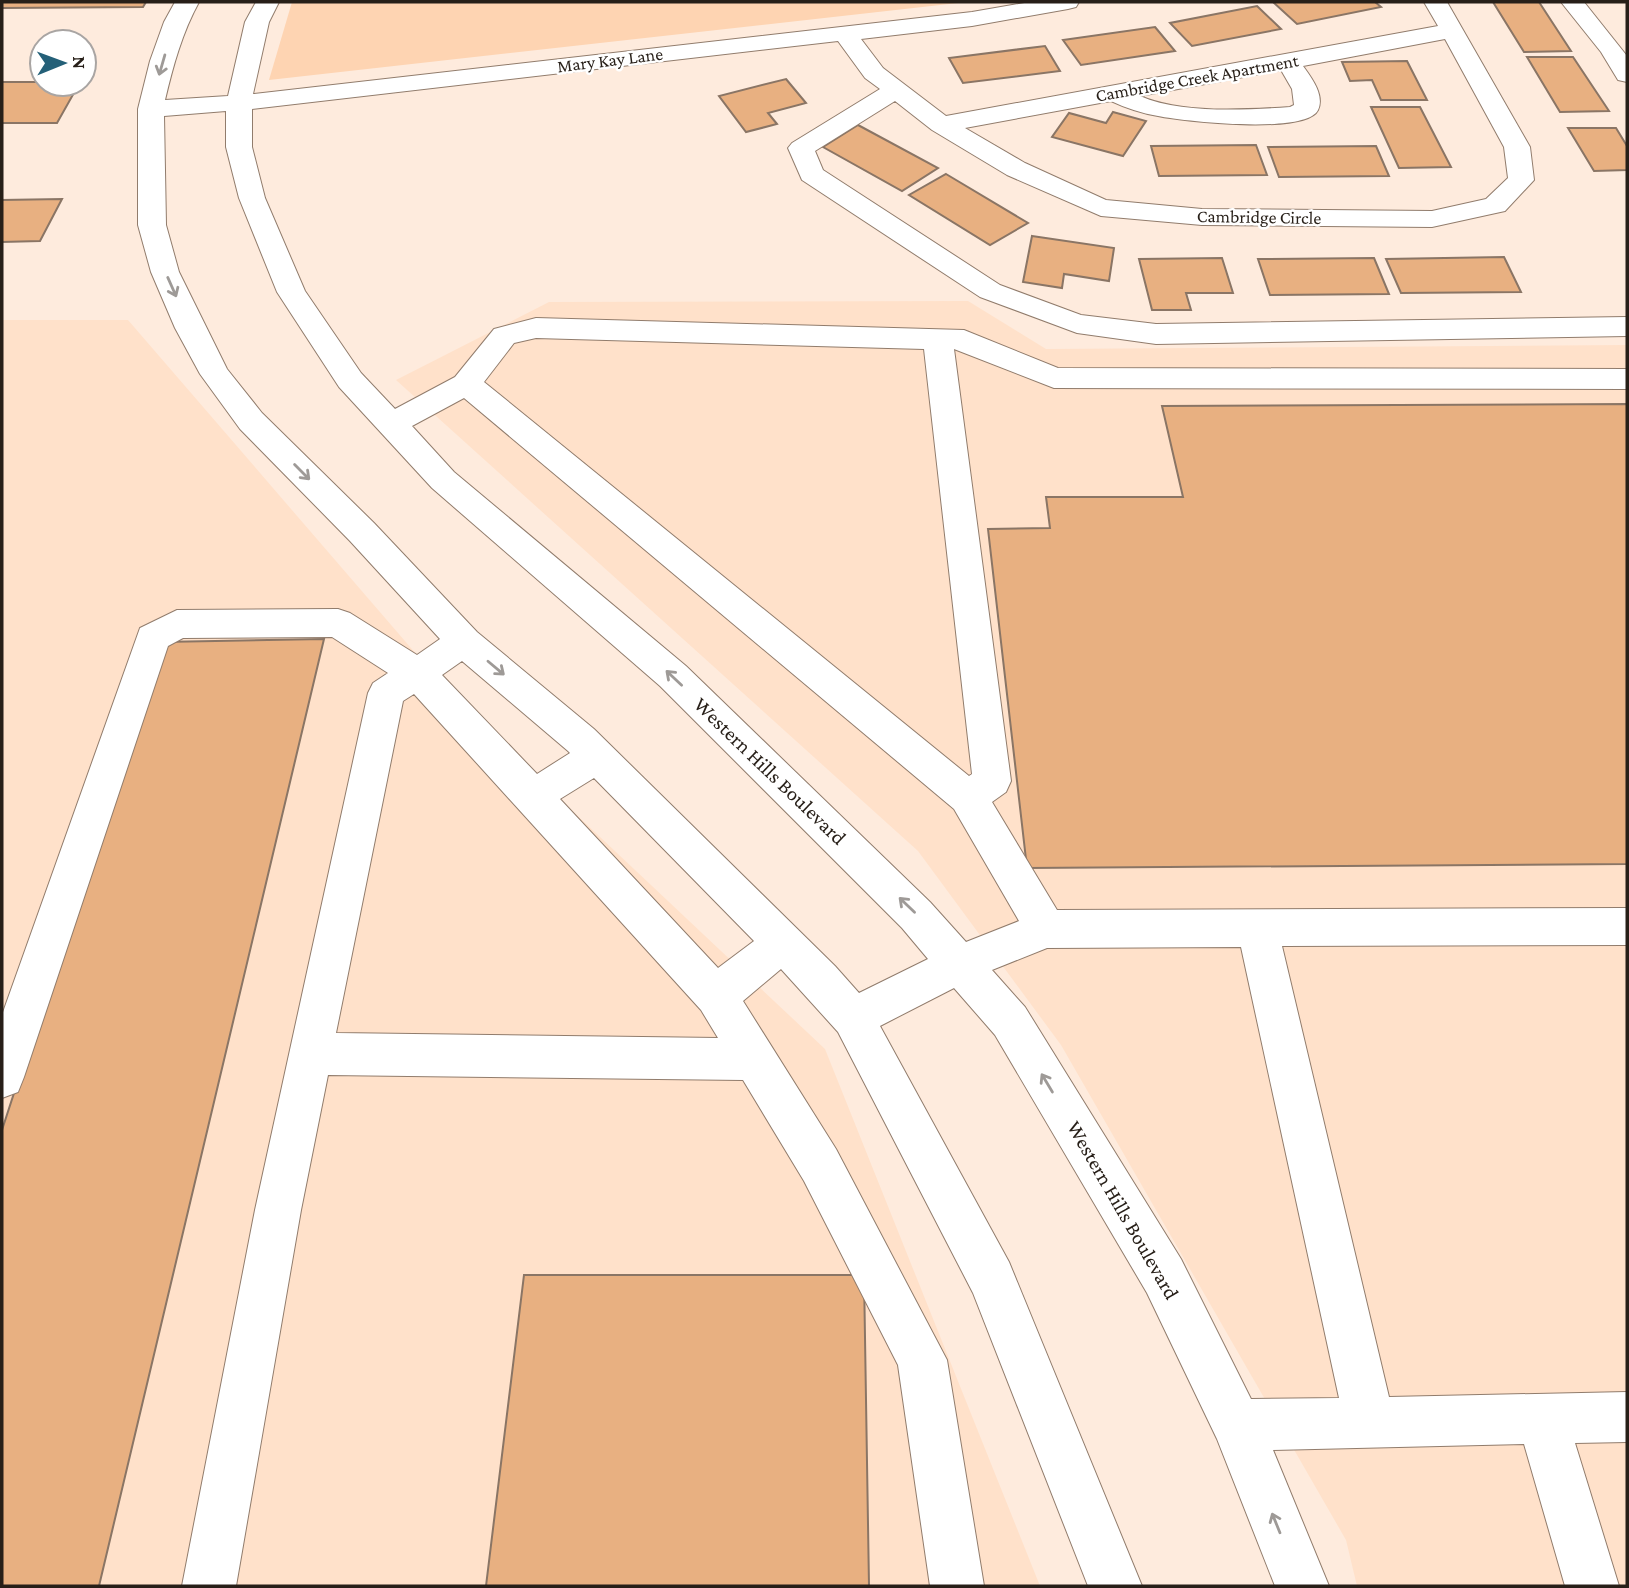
<svg xmlns="http://www.w3.org/2000/svg" width="1629" height="1588" viewBox="0 0 1629 1588" font-family="'Crimson Pro',serif">
<style>
.built{fill:#ffe1ca}
.green{fill:#fed4b2}
.building{fill:#e8b081;stroke:#8a7565;stroke-width:2}
.lines{fill:none;stroke-linecap:round;stroke-linejoin:round}
.minor-casing{stroke:#917c6c;stroke-width:2}
.minor{fill:#fff;fill-rule:evenodd}
.oneway{stroke:#9e9a97}
.labels{text-anchor:middle;stroke-width:5;stroke-linejoin:round;paint-order:stroke}
.far-street-label{font-size:18px;fill:#271f18;stroke:#fff}
.street-label{font-size:21px;fill:#271f18;stroke:#fff}
</style>
<rect width="100%" height="100%" fill="#feebdd"/>
<g class="built">
<path d="M968 301 1046 349 1627 345V1586H1357L1346 1540 1061 1045 918 851 396 380 549 302Z"/>
<path d="M2 320H128L461 706 825 1049 1040 1586H2Z"/>
</g>
<path class="green" d="M292 2H967L269 80Z"/>
<g class="building">
<path d="M2 2H146L143 7 2 8Z"/>
<path d="M1273 2H1375L1381 7 1297 24Z"/>
<path d="M1493 2H1539L1571 51 1524 52Z"/>
<path d="M1257 6 1281 29 1192 46 1170 23Z"/>
<path d="M1155 27 1175 51 1081 65 1063 40Z"/>
<path d="M1045 46 1060 71 963 83 949 58Z"/>
<path d="M1527 57H1573L1609 111 1560 112Z"/>
<path d="M1407 61 1427 100H1381L1372 80 1350 81 1342 62Z"/>
<path d="M786 79 806 103 768 113 777 124 746 132 719 96Z"/>
<path d="M2 82H42L79 84 57 123H2Z"/>
<path d="M1371 107H1420L1451 167 1399 168Z"/>
<path d="M1113 112 1146 121 1123 156 1052 137 1069 113 1106 123Z"/>
<path d="M858 125 938 168 902 191 823 147Z"/>
<path d="M1568 128H1616L1627 146V170L1594 171Z"/>
<path d="M1256 145 1267 175 1159 176 1151 146Z"/>
<path d="M1376 146 1389 176 1279 177 1268 147Z"/>
<path d="M946 174 1028 223 990 245 909 195Z"/>
<path d="M62 199 40 241 2 242V200Z"/>
<path d="M1032 236 1114 248 1109 281 1064 274 1062 288 1023 282Z"/>
<path d="M1504 257 1521 292 1401 293 1386 259Z"/>
<path d="M1222 258 1233 293H1186L1191 310H1152L1139 259Z"/>
<path d="M1374 258 1389 294 1270 295 1258 259Z"/>
<path d="M1627 404V864L1027 868 988 529 1050 528 1046 497H1183L1162 406Z"/>
<path d="M324 639 99 1586H2V1130L161 642Z"/>
<path d="M524 1275H864L869 1586H486Z"/>
</g>
<g class="lines">
<g class="minor-casing">
<g id="minor">
<path d="M175 2H199C182 33 173 66 165 100L228 96 245 22 256 2H279L269 22 253 94 972 12 1030 2H1079L1076 7 1068 9 972 26 861 39 883 68 946 116 1438 26 1424 2H1447L1530 147 1534 180 1505 211 1432 227 1202 225 1101 216 1007 175 932 130 895 101 815 151 823 170 1000 285 1081 315 1156 324 1627 317V336L1156 344 1077 333 980 297 802 180 788 148 792 143 880 89 865 78 838 41 252 109V147L265 198 305 291 361 373 395 409 455 377 494 329 536 318 964 330 1058 368 1627 369V389L1054 388 954 349 1011 781 1006 792 992 802 1057 910 1627 908V945L1282 946 1389 1397 1627 1392V1442L1575 1443 1619 1586H1565L1524 1444 1273 1450 1329 1586H1275L1217 1439 1147 1293 995 1035 954 988 880 1026 1009 1262 1142 1586H1088L973 1293 838 1032 781 969 743 1001 836 1149 947 1360 984 1586H930L898 1365 804 1181 743 1080 328 1075 301 1210 236 1586H182L255 1210 368 693 373 683 388 673 332 637 183 638 168 646 24 1077 18 1092 2 1098V1015L140 628 177 610 338 609 350 613 417 655 440 639 350 541 240 429 200 374 175 328 151 272 138 225V109L150 61 164 22ZM1445 39 1504 147 1508 178 1486 199 1432 211 1202 209 1106 200 1025 163 965 128 1111 101C1126 108 1141 113 1158 116 1182 121 1306 135 1318 110 1325 95 1311 77 1303 66ZM1281 70 1292 89 1294 105 1290 107C1246 110 1181 114 1140 96ZM226 111V147L239 198 277 292 339 387 432 488 660 686 902 928 928 959 859 993 835 966 594 729 477 632 374 523 262 413 227 369 179 272 166 225 164 116ZM536 338 924 349 972 774 969 776 484 382 514 343ZM464 398 954 809 1019 921 966 942 930 902 686 666 454 472 412 426ZM462 661 568 751 570 753 537 774 442 675ZM414 694 701 1010 718 1038 336 1033 403 701ZM594 778 754 941 718 968 560 799ZM1241 947 1339 1398 1251 1399 1181 1259 1025 1007 992 970 1047 948Z"/>
<path d="M1561 2H1584L1627 56V82L1618 80 1601 52Z"/>
</g>
</g>
<use href="#minor" class="minor"/>
</g>
<defs><path id="oneway-shaft" d="M-6 0H5M1.5-3L5.5 0L1.5 3" fill="none" stroke-width="1.6" stroke-linecap="round" stroke-linejoin="round" transform="scale(1.75)"/></defs>
<g class="oneway">
<use href="#oneway-shaft" transform="translate(162 65) rotate(106)"/>
<use href="#oneway-shaft" transform="translate(172 287) rotate(66)"/>
<use href="#oneway-shaft" transform="translate(302 472) rotate(45)"/>
<use href="#oneway-shaft" transform="translate(496 668) rotate(40)"/>
<use href="#oneway-shaft" transform="translate(674 678) rotate(-137)"/>
<use href="#oneway-shaft" transform="translate(907 905) rotate(-136)"/>
<use href="#oneway-shaft" transform="translate(1047 1083) rotate(-121)"/>
<use href="#oneway-shaft" transform="translate(1276 1523) rotate(-112)"/>
</g>
<g class="labels">
<g class="far-street-label">
<text transform="translate(610 60) rotate(-7)" y="6">Mary Kay Lane</text>
<text transform="translate(1197 78) rotate(-10)" y="6">Cambridge Creek Apartment</text>
<text transform="translate(1259 217) rotate(1)" y="6">Cambridge Circle</text>
</g>
<g class="street-label">
<text transform="translate(770 771) rotate(44)" y="7">Western Hills Boulevard</text>
<text transform="translate(1123 1210) rotate(60)" y="7">Western Hills Boulevard</text>
</g>
</g>
<rect width="1629" height="1588" fill="none" stroke="#271f18" stroke-width="7"/>
<g transform="translate(63 63) rotate(89)"><circle r="33" fill="#ffffff" stroke="#a9a5a3" stroke-width="2"/>
<path d="M0-5L12 26L0 18L-12 26Z" fill="#246078"/>
<text y="-10" font-size="19" font-weight="bold" text-anchor="middle" fill="#271f18">N</text>
</g>
</svg>
